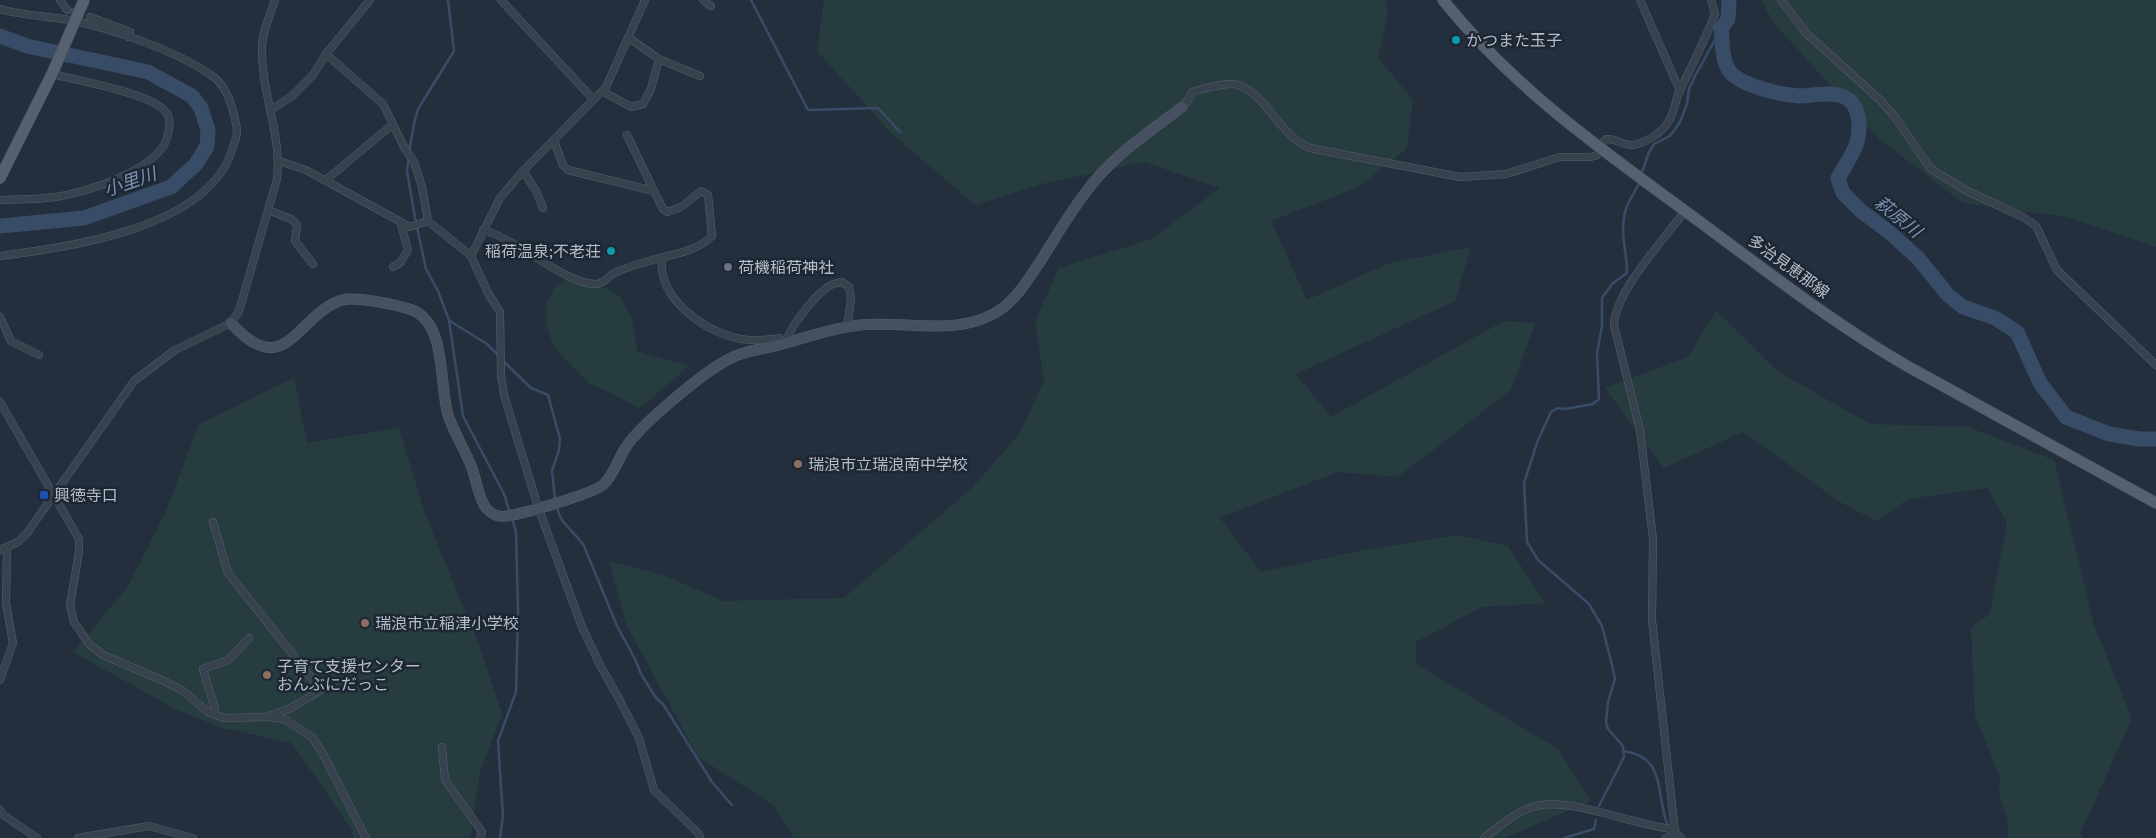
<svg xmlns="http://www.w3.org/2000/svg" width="2156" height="838" viewBox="0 0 2156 838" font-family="'Space Grotesk','Noto Sans JP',sans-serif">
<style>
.green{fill:#263c3f}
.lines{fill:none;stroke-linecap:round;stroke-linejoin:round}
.stream{stroke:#394c67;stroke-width:2.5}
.river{stroke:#394c67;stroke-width:15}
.street-tunnel{stroke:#3a4453;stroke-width:7;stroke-dasharray:7 3.5;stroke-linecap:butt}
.street-casing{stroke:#565f6c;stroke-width:8}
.secondary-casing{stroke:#565f6c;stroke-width:11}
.primary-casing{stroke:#414a57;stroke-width:12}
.street{stroke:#38414e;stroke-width:7}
.secondary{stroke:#465061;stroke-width:10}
.primary{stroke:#56606e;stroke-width:11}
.culture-dot{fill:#0f9aa8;stroke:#1d2633;stroke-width:2}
.worship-dot{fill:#6b7280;stroke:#1d2633;stroke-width:2}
.education-dot{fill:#8d6e63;stroke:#1d2633;stroke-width:2}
.transit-dot{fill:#1a4fb4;stroke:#1d2633;stroke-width:2}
.labels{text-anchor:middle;stroke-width:5;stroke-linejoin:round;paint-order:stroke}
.poi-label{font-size:16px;fill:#b4bcc9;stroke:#1d2633;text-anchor:start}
.street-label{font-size:16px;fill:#b4bcc9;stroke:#1d2633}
.water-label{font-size:18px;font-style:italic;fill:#7c92b1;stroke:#1d2633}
</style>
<rect width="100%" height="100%" fill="#242f3e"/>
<g class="green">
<path d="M824 0H1385L1388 14 1378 57 1413 100 1407 148 1359 187 1271 221 1307 300 1387 264 1471 247 1455 301 1296 374 1331 417 1504 321 1535 323 1511 390 1398 477 1337 472 1220 518 1261 572 1364 550 1457 535 1508 546 1545 603 1482 607 1416 642V664L1558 749 1591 801 1504 838H794L773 805 698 757 627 626 609 561 663 575 723 601 844 598 973 487 1019 434 1044 381 1035 321 1059 268 1151 239 1220 188 1145 162 1042 184 975 205 892 134 817 51Z"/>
<path d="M1761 0H2156V247L2067 217 1963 203 1879 139 1774 23Z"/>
<path d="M567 279 581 285 609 289 619 296 632 318 637 351 689 366 639 409 615 395 590 384 554 347 546 325 547 303 554 288Z"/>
<path d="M1716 310 1779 372 1870 424 1968 427 2054 460 2094 625 2132 718 2081 832 2083 838H2008L2007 818 1999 794 2000 777 1975 715 1971 631 1974 625 1990 614 2007 523 1987 488 1908 499 1877 521 1840 502 1743 432 1664 468 1605 388 1688 357Z"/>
<path d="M294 378 307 443 399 428 425 514 478 642 502 714 480 772 470 838H353L352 830 292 743 222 728 177 710 73 652 127 588 166 511 199 424Z"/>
</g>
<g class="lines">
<g class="stream">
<path d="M751 0 808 110 878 108 900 132"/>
<path d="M409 152 414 124 418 109 454 51 448 0"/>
<path d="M409 157 407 171 415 218 426 269 438 291 449 320 463 416 504 494 510 513"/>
<path d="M1641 175 1649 152 1654 144 1670 136 1680 122 1687 104 1689 89 1695 76 1721 29"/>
<path d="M450 321 487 344 500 357"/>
<path d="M503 361 531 388 548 395 560 439 559 450 552 471 555 499"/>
<path d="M557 507C560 525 575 531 584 546L617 626 635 659 641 674 656 698 663 704 712 782 732 805"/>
<path d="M1623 751C1669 757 1654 797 1669 828"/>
<path d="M1599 806 1624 757 1623 746 1608 729 1606 723 1608 702 1615 679 1612 665 1602 626 1589 604 1538 560 1527 542 1524 483 1538 440 1551 412 1558 408 1565 409 1593 404 1599 399 1597 353 1602 326V298L1613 283 1627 273C1627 252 1619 231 1626 209 1629 199 1636 191 1640 181"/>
<path d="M500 838 503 816 498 741 516 692 518 613 516 532 512 518"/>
<path d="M1564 838 1594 829 1596 820"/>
</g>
<g class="river">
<path d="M1729 0 1728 19 1721 29C1723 42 1721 62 1731 73 1743 86 1782 95 1799 96 1814 96 1834 90 1848 99 1861 108 1861 131 1856 145 1852 156 1844 167 1838 178L1843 193 1861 211 1888 231 1918 258 1948 295 1963 307 1995 318 2017 332 2040 383 2066 417 2109 434 2139 439H2156"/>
<path d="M0 36 27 46 148 72 192 96 201 108 208 130 207 146 196 164 171 187 84 218 0 226"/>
</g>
<path class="street-tunnel" d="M67 10 90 17"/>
<g class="street-casing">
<g id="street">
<path d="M60 0 67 10"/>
<path d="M501 0 593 99"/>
<path d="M703 0 711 6"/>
<path d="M1640 0 1680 91"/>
<path d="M1781 0 1807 34 1880 100 1894 116 1931 169 1967 191 2023 217 2036 226 2057 270 2156 365"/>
<path d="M0 9C24 16 50 16 75 21 116 30 176 51 211 75 226 84 233 108 236 124 239 134 234 143 231 153 204 229 69 247 0 256"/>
<path d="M90 17 130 32 128 37"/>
<path d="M326 54 383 104 404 147 414 162 422 187 428 221 471 256 488 293 500 312 501 375 504 395 538 507 582 627 601 667 618 697 639 738 654 790 699 834 700 838"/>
<path d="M659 59 700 76"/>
<path d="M602 91 631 107 643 104 651 89 659 59 629 38"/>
<path d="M1182 107 1189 99 1192 92C1203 89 1228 81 1238 85 1269 96 1277 134 1310 148L1460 177 1506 174 1560 157H1591L1597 155 1603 151"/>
<path d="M272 109 292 96 313 75 326 54 370 0"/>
<path d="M627 135 654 191"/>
<path d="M1598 147 1606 139C1615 138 1622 145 1631 145 1644 144 1660 134 1667 124 1674 115 1675 102 1679 92 1691 68 1703 44 1713 19L1715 14 1711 0"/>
<path d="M279 161 306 170 410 227 428 221"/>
<path d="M523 171 536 191 543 208"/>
<path d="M326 180 393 124"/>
<path d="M0 200C20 199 41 200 61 196 90 191 163 168 168 134 170 125 171 116 164 110 147 93 78 80 52 74"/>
<path d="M268 210 291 219 297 225 295 241 313 264"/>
<path d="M483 230C518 239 565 285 597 284 603 283 608 277 613 274 623 268 638 264 649 261 671 254 695 253 712 236L708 195 701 191 681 207 667 212 663 209 654 191 568 170 563 165 554 141"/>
<path d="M471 256 500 198 523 171 606 87 645 0"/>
<path d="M662 259C658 297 700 328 733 337 749 342 764 340 780 338L783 344"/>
<path d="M393 267 400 263 408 250 400 221"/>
<path d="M0 317 11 341 39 355"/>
<path d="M786 342C790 327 816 293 831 285 834 283 838 283 842 282L849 287 851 298 847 328"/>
<path d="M0 402 79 539V552L70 605 74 622 89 644 103 655 164 681 183 691 208 712 224 718 265 717 289 709 321 690 228 573 213 522"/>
<path d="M0 550 18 542 27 533 134 381 175 350 231 323 239 311 277 179C282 134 261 93 262 48 262 32 270 15 275 0"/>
<path d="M0 680 13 643 6 603 7 548"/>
<path d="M214 715 215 709 203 669 228 660 249 638"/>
<path d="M268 717 284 719 312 737 323 754 366 838"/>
<path d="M442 747 445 780 482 832 480 838"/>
<path d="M0 810 2 814 37 838"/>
<path d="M78 838 149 826 193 838"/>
<path d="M1484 838C1499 827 1514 813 1532 807 1569 795 1633 826 1675 829"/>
<path d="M1666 838 1675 832"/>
<path d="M1681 838 1675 832 1652 620 1653 539 1640 430 1614 325C1615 292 1664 239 1685 211"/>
</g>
</g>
<g class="secondary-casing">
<path id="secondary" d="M231 323C286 384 297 314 342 300 356 296 398 305 412 310 447 323 439 385 448 415 454 433 465 450 472 468 476 480 478 494 484 505 487 510 493 515 499 516 511 519 593 493 603 485 614 475 618 459 626 447 641 424 705 371 729 359 745 350 761 350 778 345 805 338 832 328 860 325 907 320 962 339 1004 307 1019 295 1029 278 1040 262 1055 238 1069 214 1086 192 1112 156 1148 133 1182 107"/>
</g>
<g class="primary-casing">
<g id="primary">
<path d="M1443 0C1516 91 1604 151 1696 219 1765 270 1833 323 1907 366L2156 503"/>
<path d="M0 178 52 74 84 0"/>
</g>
</g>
<use href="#street" class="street"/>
<use href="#secondary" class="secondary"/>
<use href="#primary" class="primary"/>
</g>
<g class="culture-dot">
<circle cx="1456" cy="40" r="5"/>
<circle cx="611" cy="251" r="5"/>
</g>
<circle class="worship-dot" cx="728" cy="267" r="5"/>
<g class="education-dot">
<circle cx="798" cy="464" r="5"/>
<circle cx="365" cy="623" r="5"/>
<circle cx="267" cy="675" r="5"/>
</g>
<rect class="transit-dot" x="39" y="490" width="10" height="10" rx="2.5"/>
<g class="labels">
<g class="poi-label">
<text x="1466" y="46">かつまた玉子</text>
<text x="601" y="257" text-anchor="end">稲荷温泉;不老荘</text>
<text x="738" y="273">荷機稲荷神社</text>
<text x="808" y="470">瑞浪市立瑞浪南中学校</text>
<text x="54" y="501">興徳寺口</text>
<text x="375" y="629">瑞浪市立稲津小学校</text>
<text x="277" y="672">子育て支援センター<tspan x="277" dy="18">おんぶにだっこ</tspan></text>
</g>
<g class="street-label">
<text transform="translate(1789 266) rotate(36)" y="6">多治見恵那線</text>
</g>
<g class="water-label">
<text transform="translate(130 182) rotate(-19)" y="6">小里川</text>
<text transform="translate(1898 217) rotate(39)" y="6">萩原川</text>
</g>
</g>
</svg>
